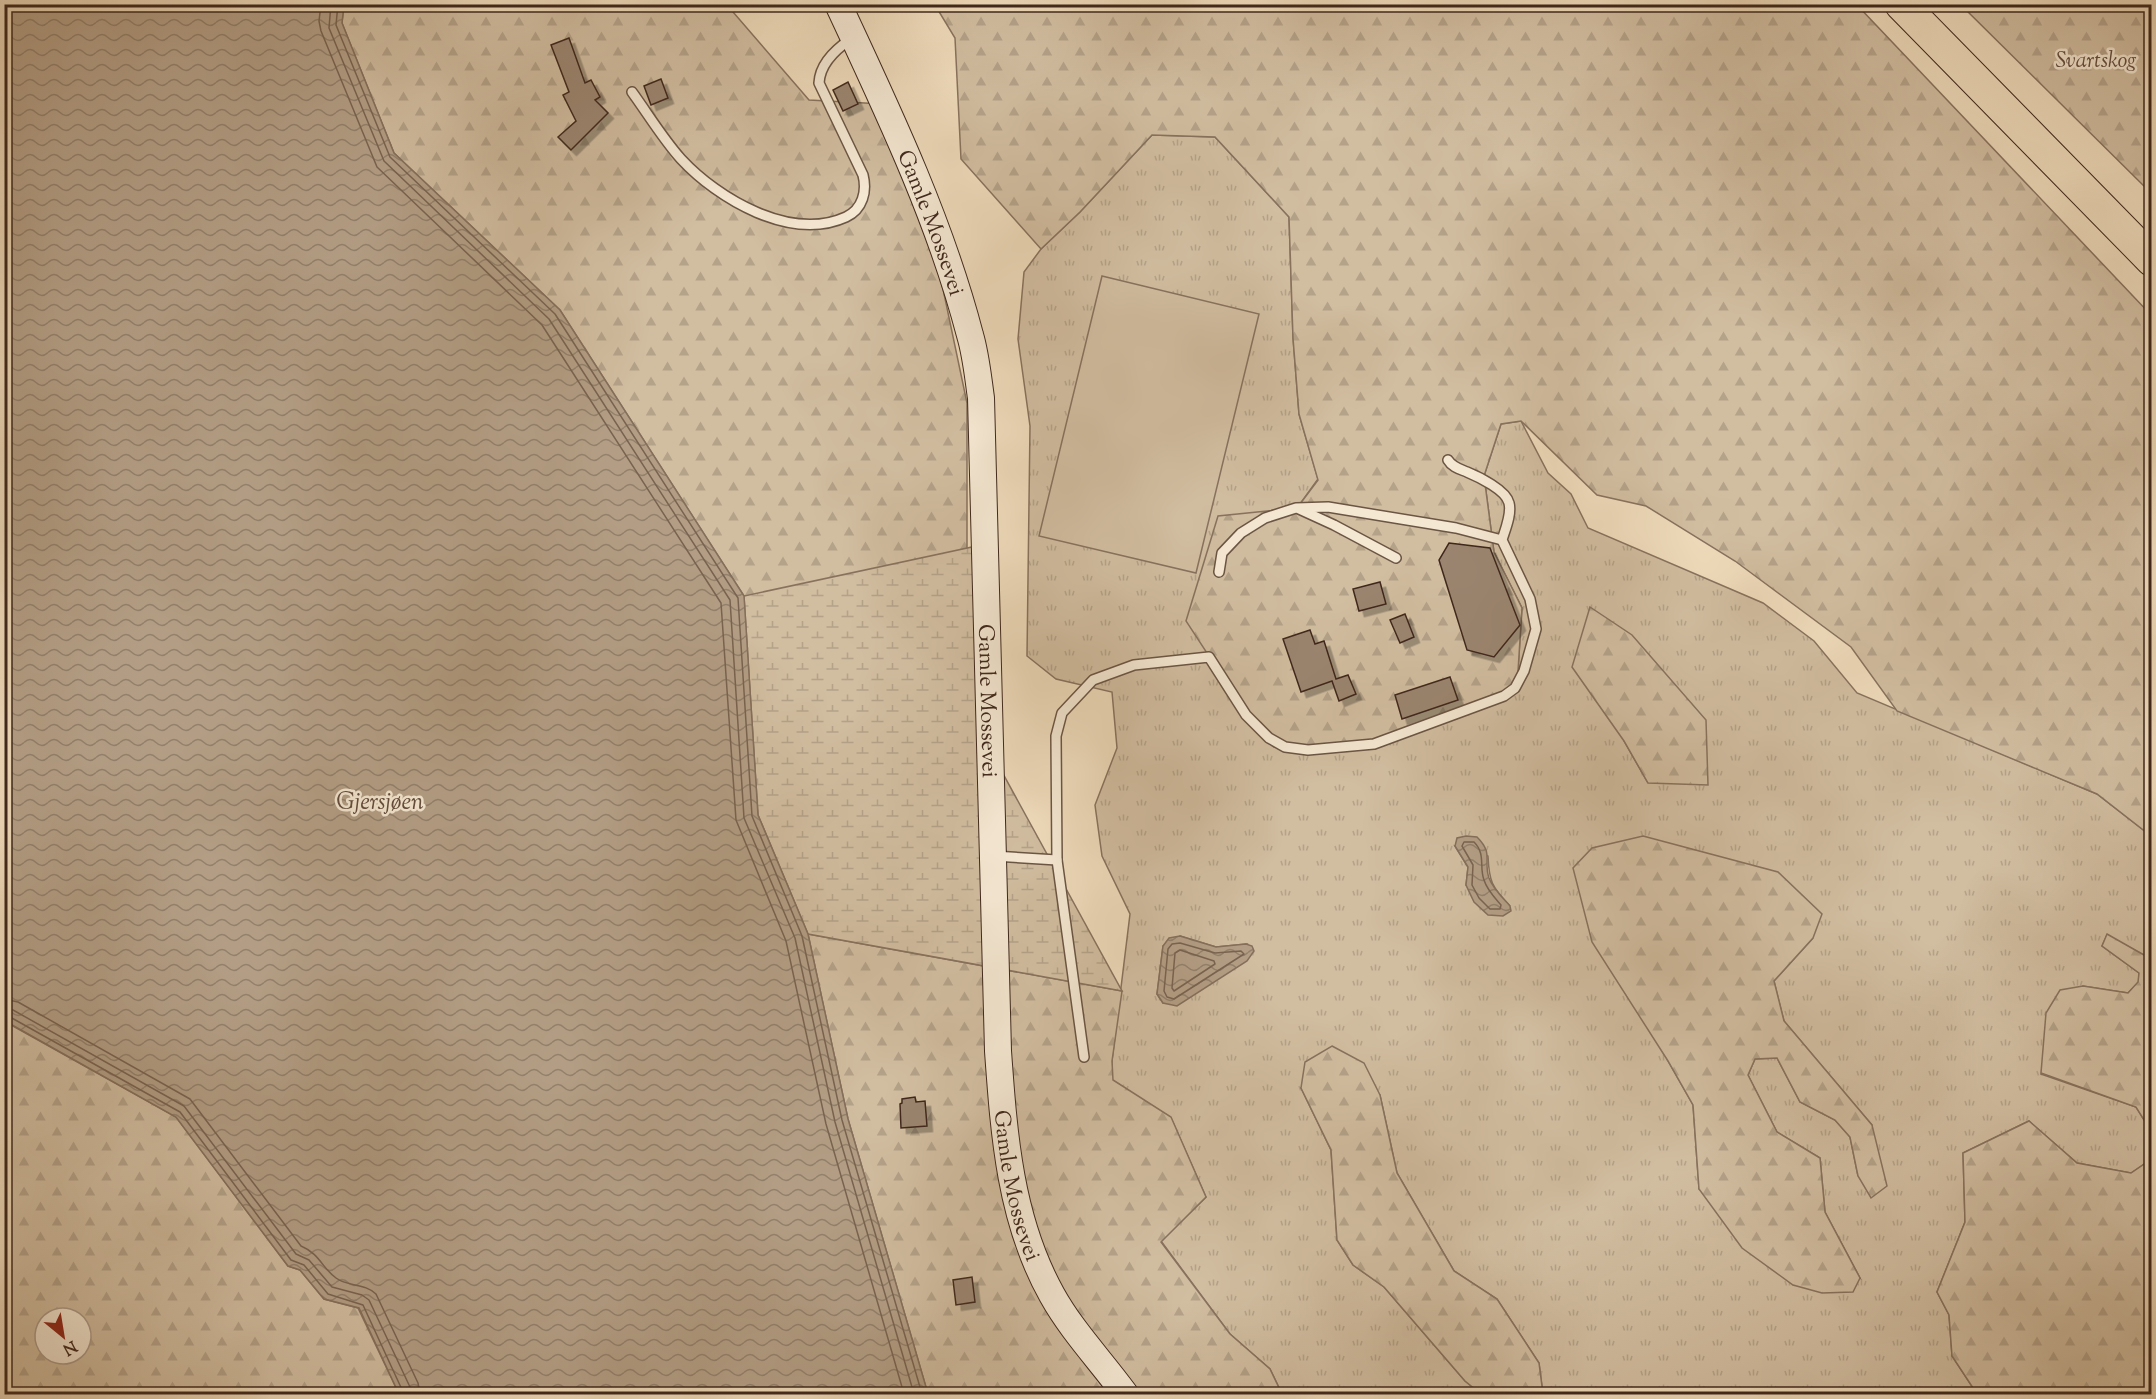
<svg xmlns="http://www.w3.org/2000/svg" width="2156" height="1399" viewBox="0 0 2156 1399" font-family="'Sorts Mill Goudy',serif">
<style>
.grass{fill:url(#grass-tufts);stroke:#88725e;stroke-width:1.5;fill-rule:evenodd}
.forest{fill:url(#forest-firs);stroke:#88725e;stroke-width:1.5;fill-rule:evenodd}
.wetland{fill:url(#wetland-marsh);stroke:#88725e;stroke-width:1.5}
.pitch{fill:#d1bda0;stroke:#88725e;stroke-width:1.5}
.water{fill:url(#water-waves);stroke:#856f5b;stroke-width:1.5}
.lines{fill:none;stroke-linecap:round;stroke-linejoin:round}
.shore{stroke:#796350;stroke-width:1.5}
.building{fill:#9b856f;stroke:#3f281c;stroke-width:1.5;filter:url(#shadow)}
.service-casing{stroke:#6b5544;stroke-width:12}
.secondary-casing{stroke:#3f281c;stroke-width:28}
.trunk-casing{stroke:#3f281c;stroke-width:34}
.service{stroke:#f5e8d3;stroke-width:9}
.secondary{stroke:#f5e8d3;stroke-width:26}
.trunk{stroke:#efdbbb;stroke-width:32}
.labels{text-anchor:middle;stroke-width:5;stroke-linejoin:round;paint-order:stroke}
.park-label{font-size:22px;font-style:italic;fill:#644d3d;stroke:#f5e8d3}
.street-label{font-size:22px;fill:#3f281c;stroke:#f5e8d3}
.water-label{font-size:24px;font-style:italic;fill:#624b3c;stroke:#f5e8d3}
</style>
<defs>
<pattern id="grass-tufts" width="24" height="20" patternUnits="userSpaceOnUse" patternTransform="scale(1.5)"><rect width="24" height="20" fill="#d1bda0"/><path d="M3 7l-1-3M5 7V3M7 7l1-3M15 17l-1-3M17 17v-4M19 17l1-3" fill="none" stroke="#b4a289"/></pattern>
<pattern id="forest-firs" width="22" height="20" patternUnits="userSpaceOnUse" patternTransform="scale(1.5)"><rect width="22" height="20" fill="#d1bda0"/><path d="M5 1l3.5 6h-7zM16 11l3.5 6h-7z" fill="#b4a289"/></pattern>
<pattern id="wetland-marsh" width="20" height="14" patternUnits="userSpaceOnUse" patternTransform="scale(1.5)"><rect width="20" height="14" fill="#d1bda0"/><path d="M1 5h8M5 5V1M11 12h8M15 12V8" fill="none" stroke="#b4a289"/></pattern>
<pattern id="water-waves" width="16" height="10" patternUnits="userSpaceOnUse" patternTransform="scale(1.5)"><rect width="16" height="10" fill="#b39e85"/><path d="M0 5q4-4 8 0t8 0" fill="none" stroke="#93816c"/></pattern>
<filter id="shadow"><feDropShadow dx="5.5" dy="5.5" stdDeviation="0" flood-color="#0004"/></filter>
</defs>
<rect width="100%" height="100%" fill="#efdbbb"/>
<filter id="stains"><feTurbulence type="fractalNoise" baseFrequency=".00333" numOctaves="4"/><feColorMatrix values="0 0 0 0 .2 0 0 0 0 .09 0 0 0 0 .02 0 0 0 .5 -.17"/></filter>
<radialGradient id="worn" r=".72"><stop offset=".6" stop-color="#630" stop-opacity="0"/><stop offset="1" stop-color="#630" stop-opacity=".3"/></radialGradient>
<path class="grass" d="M1152 135 1215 137 1289 217 1293 338 1299 414 1318 479 1297 508 1517 687 1522 608 1494 552 1484 476 1501 424 1521 421 1548 473 1571 494 1588 528 1763 603 1814 641 1857 693 2097 794 2151 836V959L2107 935 2102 946 2139 973V982L2128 993 2083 986 2041 1074 2136 1107 2151 1131 2150 1160 2131 1173 2077 1163 2029 1121 1963 1153 1965 1222 1937 1292 1949 1315 1952 1356 1977 1394H1543L1539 1363 1497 1299 1454 1271 1397 1173 1380 1095 1301 1088 1331 1150 1337 1240 1353 1265 1384 1287 1465 1381 1481 1394H1282L1270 1369 1230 1334 1161 1241 1206 1197 1171 1118 1112 1080V1061L1130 914 1102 856 1095 805 1117 748 1112 692 1056 679 1027 656 1030 426 1018 339 1024 272 1041 249 1080 212ZM1590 608 1648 783 1624 741ZM1455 846 1488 856C1489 882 1492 887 1510 906L1466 885 1468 867ZM1180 936 1216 947 1246 944 1163 1003 1157 994 1163 946ZM1813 938 1774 981 1784 1021 1872 1125 1858 1176 1850 1137 1835 1120 1800 1102 1777 1058 1755 1059 1748 1075 1777 1132 1820 1158 1825 1212 1860 1278 1699 1189 1693 1105 1668 1061Z"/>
<g class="forest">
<path d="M344 5H727L809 100 883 104 923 194 967 403V552L823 617 744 596 560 310 394 153 342 23Z"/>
<path d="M935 5H1857L2151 315V836L2097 794 1897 711 1851 647 1735 561 1646 506 1597 495 1521 421 1501 424 1484 476 1494 552 1522 608 1517 687 1377 747H1274L1252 722 1186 621 1218 516 1297 508 1318 480 1299 414 1293 338 1289 217 1215 137 1152 135 1080 212 1041 249 961 159 955 38Z"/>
<path d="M1961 5H2151V193Z"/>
<path d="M1590 607 1632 635 1706 720 1708 785 1648 783 1624 741 1572 667Z"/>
<path d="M1643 836 1778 872 1822 914 1813 938 1774 981 1784 1021 1872 1125 1887 1186 1871 1198 1858 1176 1850 1137 1835 1120 1800 1102 1777 1058 1755 1059 1748 1075 1777 1132 1820 1158 1825 1212 1860 1278 1853 1292 1822 1293 1793 1285 1742 1248 1699 1189 1693 1105 1668 1061 1592 942 1573 868 1592 848Z"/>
<path d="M808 934 1122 991 1112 1061 1113 1080 1171 1117 1206 1197 1161 1242 1230 1334 1270 1369 1282 1394H928L848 1119Z"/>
<path d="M2107 934 2151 959V1131L2136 1107 2041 1073 2046 1013 2060 990 2083 986 2128 993 2138 982 2139 973 2102 946Z"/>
<path d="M4 1021 176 1117 288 1266 300 1270 324 1299 358 1308 399 1394H5ZM45 1318H81V1354H45Z"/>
<path d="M1332 1046 1364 1063 1380 1095 1397 1173 1454 1271 1497 1299 1539 1363 1543 1394H1481L1465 1381 1384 1287 1353 1265 1337 1240 1331 1150 1301 1088 1305 1062Z"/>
<path d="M2029 1121 2077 1163 2131 1173 2150 1160 2151 1154V1394H1977L1952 1356 1949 1315 1937 1292 1965 1222 1963 1153Z"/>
</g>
<path class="wetland" d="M986 544 990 750 1122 991 808 934 758 815 744 596Z"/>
<path class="pitch" d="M1102 276 1259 314 1196 573 1039 536Z"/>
<g class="water">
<path d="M5 4 344 5 342 23 394 153 560 310 744 596 758 815 808 934 848 1119 928 1394H399L359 1308 324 1299 300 1270 288 1266 176 1117 5 1021Z"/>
<path d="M1466 836 1477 837C1494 854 1483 860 1489 878 1493 889 1503 898 1510 906L1511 911 1503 916 1488 915 1474 902 1466 885 1468 867 1455 846 1457 838Z"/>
<path d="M1180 936 1216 947 1246 944 1252 946 1254 951 1247 961 1177 1006 1163 1003 1157 994 1163 946 1169 938Z"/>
</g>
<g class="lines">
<g class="shore">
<path d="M321 4 319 21 321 31 377 167 542 325 721 603 736 820 786 941 826 1124 904 1394"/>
<path d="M331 4 329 28 384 161 549 319 730 600 744 818 795 938 835 1122 914 1394"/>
<path d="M338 4 336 25 390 157 555 314 738 598 752 816 802 936 842 1120 922 1394"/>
<path d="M1464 842H1474C1486 854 1479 867 1484 880 1487 890 1495 898 1501 905L1500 909H1490L1479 898 1472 885 1473 865 1462 846Z"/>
<path d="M1180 943 1215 953 1241 951 1244 954 1174 999 1167 997 1164 991 1168 949 1172 944Z"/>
<path d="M1180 950 1214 961 1215 964 1174 991 1172 988 1175 953Z"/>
<path d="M4 999 18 1002 190 1099 301 1246C320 1254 322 1268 336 1278 348 1287 365 1283 376 1294L418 1383 420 1394"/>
<path d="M4 1008 13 1010 184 1106 296 1254 309 1260 332 1287 362 1295 369 1300 410 1387 411 1394"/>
<path d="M4 1016 10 1017 180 1112 291 1260 304 1265 328 1294 363 1305 404 1394"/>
</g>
</g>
<g class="building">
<path d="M569 38 585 83 591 80 600 97 595 100 608 113 571 150 558 137 576 121 563 95 569 92 551 45Z"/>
<path d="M661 79 668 98 651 105 644 86Z"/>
<path d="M848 82 858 104 843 111 833 90Z"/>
<path d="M1449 543 1490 548 1520 625 1494 657 1467 650 1439 560Z"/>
<path d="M1380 582 1386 604 1359 611 1353 589Z"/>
<path d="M1405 614 1414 637 1400 643 1390 620Z"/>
<path d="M1310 630 1315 644 1324 641 1336 679 1348 675 1356 694 1339 701 1332 681 1301 692 1283 639Z"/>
<path d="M1450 677 1458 700 1402 719 1395 695Z"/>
<path d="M915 1097 916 1102 925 1101 927 1126 901 1128 900 1104 902 1103V1099Z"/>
<path d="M972 1277 975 1302 956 1305 953 1280Z"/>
</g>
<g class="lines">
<g class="service-casing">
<g id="service">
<path d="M632 92C648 114 663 139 681 159 718 199 791 242 846 217 863 209 867 191 863 175L819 83C820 63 836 49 851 39"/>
<path d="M1299 509 1334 525 1396 558"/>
<path d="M1219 572 1222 553 1241 533 1265 518 1296 508 1328 507 1456 528 1502 540"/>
<path d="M994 856 1057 860"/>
<path d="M1084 1057 1057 860 1056 736 1062 713 1093 680 1134 665 1209 657 1246 715 1269 738 1285 747 1308 750 1374 744 1504 696 1515 688 1524 671 1536 629 1530 599 1502 540C1505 530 1512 514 1509 503 1506 490 1479 477 1467 472 1460 469 1452 467 1448 460"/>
</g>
</g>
<g class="secondary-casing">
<g id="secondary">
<path id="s1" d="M838 4C888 111 940 220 970 335 976 355 978 377 981 398L998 1051C1004 1135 1010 1220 1052 1295 1072 1331 1101 1361 1125 1394"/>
</g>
</g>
<g class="trunk-casing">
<path id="trunk" d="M1901 4 2152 260"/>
</g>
<use href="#service" class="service"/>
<use href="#secondary" class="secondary"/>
<use href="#trunk" class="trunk"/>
</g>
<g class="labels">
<g class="park-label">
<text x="2096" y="67">Svartskog</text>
</g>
<g class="street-label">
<text dy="8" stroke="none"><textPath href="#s1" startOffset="238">Gamle Mossevei</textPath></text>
<text dy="8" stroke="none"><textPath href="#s1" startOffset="724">Gamle Mossevei</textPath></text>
<text dy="8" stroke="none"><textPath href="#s1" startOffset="1210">Gamle Mossevei</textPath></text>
</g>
<g class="water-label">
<text x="380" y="809">Gjersjøen</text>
</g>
</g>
<rect width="2156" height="1399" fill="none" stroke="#efdbbb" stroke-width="24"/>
<rect x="6" y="6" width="2144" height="1387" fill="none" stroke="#3f281c" stroke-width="3"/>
<rect x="12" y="12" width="2132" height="1375" fill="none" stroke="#3f281c" stroke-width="1.5"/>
<g transform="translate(63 1336) rotate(150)"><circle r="28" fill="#f5e8d3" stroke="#ac9b8a" stroke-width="1.5"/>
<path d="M0-4.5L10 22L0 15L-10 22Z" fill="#8f2418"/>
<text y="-9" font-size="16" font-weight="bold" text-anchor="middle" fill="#3f281c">N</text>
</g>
<rect width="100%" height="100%" filter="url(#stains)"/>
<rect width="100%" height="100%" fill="url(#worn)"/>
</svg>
